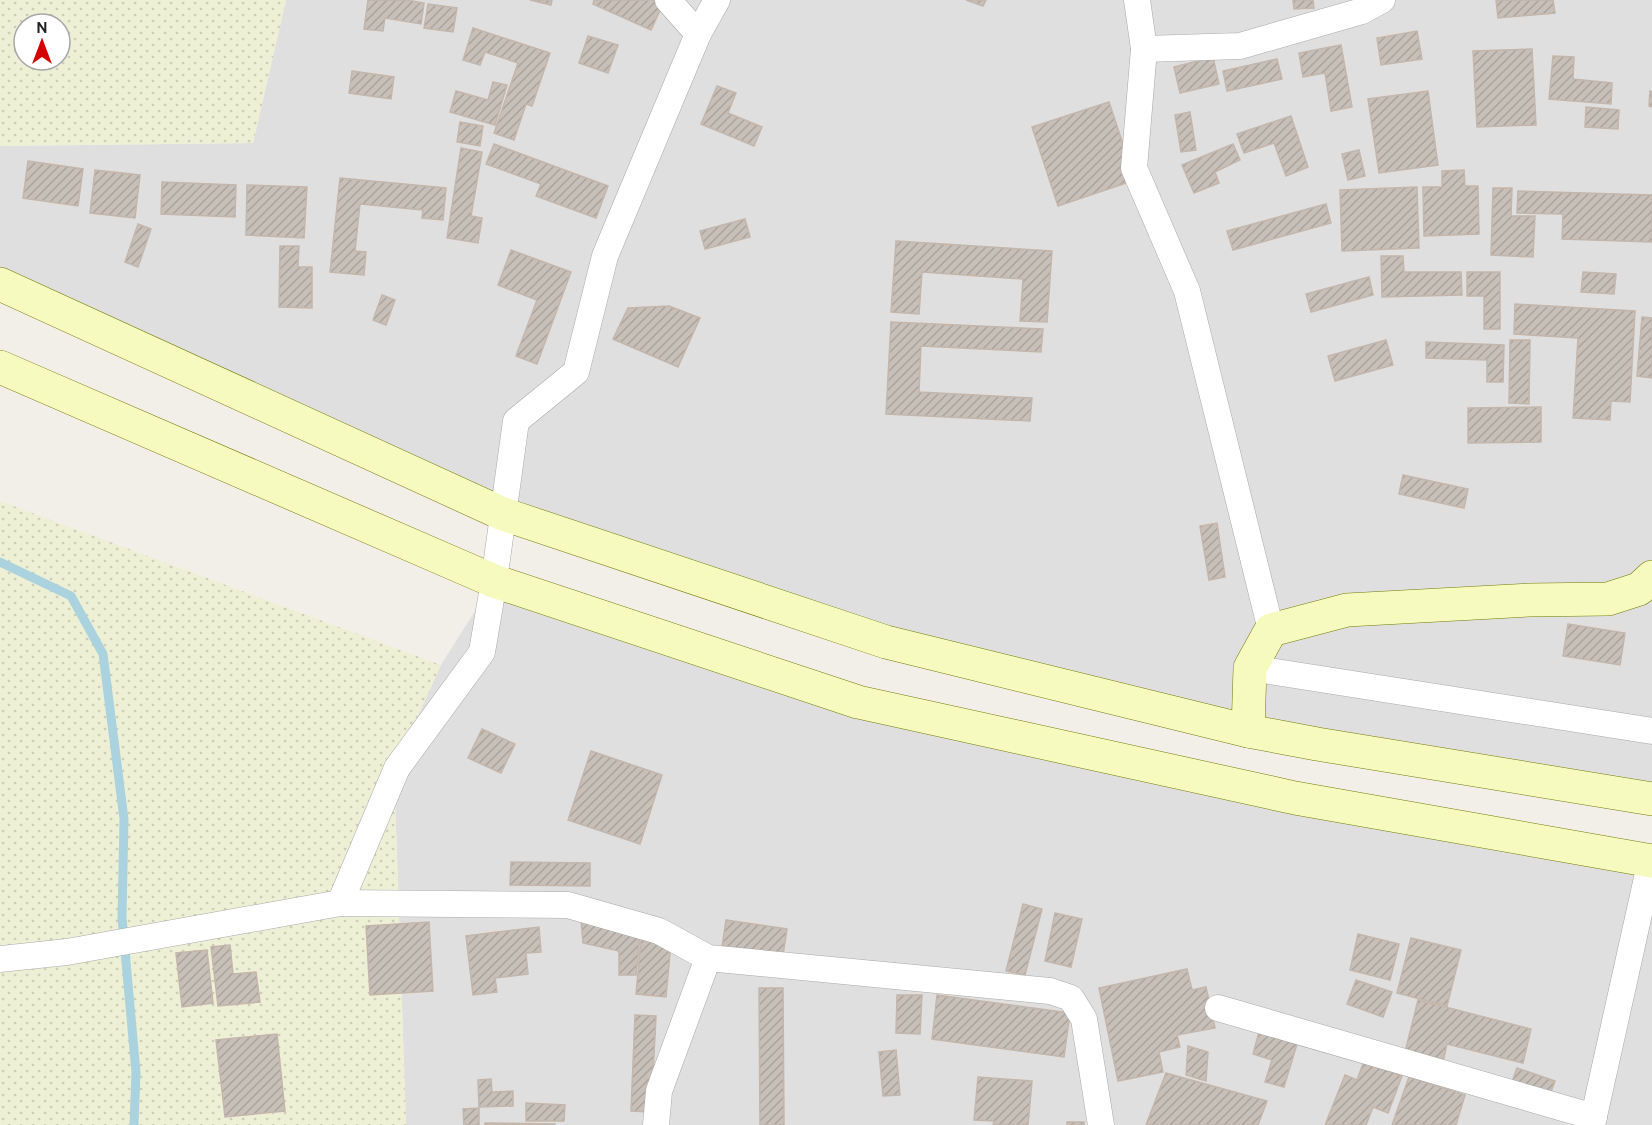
<svg xmlns="http://www.w3.org/2000/svg" width="1652" height="1125" viewBox="0 0 1652 1125" font-family="Cabin,sans-serif">
<style>
.residential{fill:#e0dfdf}
.farmland{fill:url(#farmland-dots);fill-rule:evenodd}
.lines{fill:none;stroke-linecap:round;stroke-linejoin:round}
.stream{stroke:#aad3df;stroke-width:9}
.building{fill:url(#building-hatch);stroke:#c4b6ab;stroke-width:1.5}
.street-casing{stroke:#a9a9a9;stroke-width:27}
.secondary-casing{stroke:#707d05;stroke-width:34}
.street{stroke:#fff;stroke-width:26}
.secondary{stroke:#f7fabf;stroke-width:33}
</style>
<defs>
<pattern id="farmland-dots" width="8" height="8" patternUnits="userSpaceOnUse" patternTransform="scale(1.5)"><rect width="8" height="8" fill="#eef0d5"/><path d="M2 2h.1M6 6h.1" fill="none" stroke="#ccceb7" stroke-width="1.8" stroke-linecap="round"/></pattern>
<pattern id="building-hatch" width="6" height="6" patternUnits="userSpaceOnUse" patternTransform="scale(1.5)"><rect width="6" height="6" fill="#c7bfb8"/><path d="M-1 1l2-2M0 6l6-6M5 7l2-2" fill="none" stroke="#aba49e"/></pattern>
</defs>
<rect width="100%" height="100%" fill="#f2efe9"/>
<g class="residential">
<path d="M286 0H1652V799L1248 731 503 514 0 284V146L253 143Z"/>
<path d="M494 581 858 702 1652 861V1125H406L394 768 441 665Z"/>
</g>
<g class="farmland">
<path d="M0 0H286L253 143 0 146ZM24 24H60V60H24Z"/>
<path d="M0 501 441 665 394 768 406 1125H0Z"/>
</g>
<g class="lines">
<path class="stream" d="M0 562 71 596 103 654 124 819 122 918 136 1072 134 1125"/>
</g>
<g class="building">
<path d="M368 0H407L424 3 421 24 385 18 383 31 364 29Z"/>
<path d="M530 0H552L551 5Z"/>
<path d="M594 0H658L663 4 651 30 593 4Z"/>
<path d="M966 0H986L983 6Z"/>
<path d="M1293 0H1313L1314 8 1294 9Z"/>
<path d="M1496 0H1553L1555 13 1498 18Z"/>
<path d="M428 4 457 8 453 32 424 28Z"/>
<path d="M473 28 550 53 532 106 526 104 514 140 494 133 518 63 485 52 480 65 463 60Z"/>
<path d="M1417 31 1422 59 1381 65 1377 38Z"/>
<path d="M588 36 618 45 608 73 579 63Z"/>
<path d="M1341 45 1352 107 1331 111 1325 73 1303 77 1299 53Z"/>
<path d="M1532 49 1536 125 1477 127 1473 51Z"/>
<path d="M1553 56 1574 57 1573 79 1612 83 1611 104 1549 99Z"/>
<path d="M1213 57 1219 84 1180 93 1174 67Z"/>
<path d="M1277 59 1282 79 1227 91 1223 71Z"/>
<path d="M352 71 394 77 391 99 349 93Z"/>
<path d="M493 82 507 85 495 125 450 112 456 91 488 100Z"/>
<path d="M717 86 736 93 728 113 762 127 754 146 701 124Z"/>
<path d="M1428 91 1438 165 1379 173 1368 99Z"/>
<path d="M1650 91 1652 92V107L1649 106Z"/>
<path d="M1109 102 1135 180 1058 206 1032 127Z"/>
<path d="M1586 107 1619 110 1618 129 1585 127Z"/>
<path d="M1190 112 1196 150 1181 152 1175 115Z"/>
<path d="M1291 116 1308 167 1286 176 1274 143 1244 153 1237 134Z"/>
<path d="M460 122 483 126 480 146 457 142Z"/>
<path d="M494 144 608 186 596 218 536 196 541 184 486 164Z"/>
<path d="M1233 144 1240 160 1215 172 1219 183 1194 193 1182 165Z"/>
<path d="M461 148 482 152 471 216 482 218 478 243 447 238Z"/>
<path d="M1359 150 1365 176 1348 180 1342 154Z"/>
<path d="M28 161 83 169 78 206 23 198Z"/>
<path d="M95 170 140 175 135 218 90 213Z"/>
<path d="M1464 170 1465 186H1478L1479 234 1424 236 1423 187H1442V171Z"/>
<path d="M340 178 446 188 443 220 422 218 423 210 360 204 355 251 366 252 364 275 330 272Z"/>
<path d="M162 182 236 185 235 217 161 214Z"/>
<path d="M247 185 307 187 304 238 246 235Z"/>
<path d="M1417 187 1419 248 1342 251 1340 190Z"/>
<path d="M1493 188H1512L1511 216H1535L1533 257 1491 255Z"/>
<path d="M1518 191 1652 195V242L1562 239 1563 214 1517 213Z"/>
<path d="M1326 204 1331 223 1233 250 1227 231Z"/>
<path d="M745 219 750 237 705 249 700 231Z"/>
<path d="M138 224 151 229 138 267 125 262Z"/>
<path d="M896 241 1052 251 1047 322 1020 321 1023 279 922 272 919 314 891 312Z"/>
<path d="M280 246H299L298 267H312V308L279 307Z"/>
<path d="M511 250 571 272 537 364 516 356 537 300 498 285Z"/>
<path d="M1381 256H1403L1404 272H1461L1462 295 1382 297Z"/>
<path d="M1467 272H1500V329H1484V296H1467Z"/>
<path d="M1583 272 1616 274 1614 294 1581 292Z"/>
<path d="M1369 277 1373 295 1311 312 1306 294Z"/>
<path d="M382 295 395 300 386 325 373 320Z"/>
<path d="M1515 304 1635 311 1630 402 1611 401 1610 420 1573 418 1578 338 1514 334Z"/>
<path d="M669 306 700 318 678 367 613 339 628 308Z"/>
<path d="M1642 317 1652 318V378L1637 376Z"/>
<path d="M891 322 1043 329 1041 352 921 346 919 392 1032 398 1030 421 886 414Z"/>
<path d="M1386 340 1393 365 1335 381 1328 356Z"/>
<path d="M1510 340H1530L1529 404 1509 403Z"/>
<path d="M1426 342 1504 345 1503 382H1487V360L1426 358Z"/>
<path d="M1541 407V442L1468 443V408Z"/>
<path d="M1403 475 1468 489 1464 508 1399 494Z"/>
<path d="M1217 523 1225 577 1209 580 1200 526Z"/>
<path d="M1568 624 1625 633 1620 665 1563 656Z"/>
<path d="M482 729 515 744 501 773 468 758Z"/>
<path d="M591 751 662 775 640 844 568 820Z"/>
<path d="M511 862 590 863V886L510 885Z"/>
<path d="M1023 904 1042 909 1025 975 1006 971Z"/>
<path d="M1055 913 1082 919 1071 967 1045 961Z"/>
<path d="M581 920 640 936 636 975H619V951L583 943Z"/>
<path d="M726 920 787 929 783 955 722 947Z"/>
<path d="M429 922 433 991 370 995 366 926Z"/>
<path d="M539 927 541 952 526 953 528 974 495 978 497 992 473 995 466 936Z"/>
<path d="M1358 934 1399 944 1390 980 1350 970Z"/>
<path d="M1411 938 1461 950 1447 1006 1397 993Z"/>
<path d="M641 940 671 943 666 997 636 994Z"/>
<path d="M230 945 233 974 256 972 260 1002 218 1006 211 947Z"/>
<path d="M207 950 213 1003 182 1007 176 953Z"/>
<path d="M1187 969 1192 990 1206 987 1215 1028 1177 1035 1180 1047 1159 1052 1163 1072 1118 1081 1099 988Z"/>
<path d="M1356 980 1392 992 1383 1017 1347 1004Z"/>
<path d="M759 988H783L784 1125H760Z"/>
<path d="M897 995H922L920 1034 896 1033Z"/>
<path d="M937 995 1070 1013 1064 1057 932 1039Z"/>
<path d="M1418 1000 1531 1029 1523 1063 1447 1044 1442 1066 1404 1056Z"/>
<path d="M635 1015 656 1016 651 1112 631 1111Z"/>
<path d="M1259 1032 1297 1044 1284 1087 1265 1082 1272 1060 1253 1054Z"/>
<path d="M277 1034 285 1111 225 1117 216 1040Z"/>
<path d="M1188 1046 1208 1052 1206 1081 1186 1075Z"/>
<path d="M896 1050 900 1095 883 1096 879 1052Z"/>
<path d="M1364 1061 1402 1076 1388 1113 1373 1107 1366 1125H1325L1345 1075 1357 1080Z"/>
<path d="M1517 1068 1555 1081 1549 1097 1511 1084Z"/>
<path d="M1166 1073 1267 1101 1258 1125H1146Z"/>
<path d="M978 1077 1032 1081 1028 1125H993L994 1121 974 1120Z"/>
<path d="M1409 1077 1465 1095 1456 1125H1392Z"/>
<path d="M491 1079 492 1092 513 1091V1106L479 1107 478 1080Z"/>
<path d="M526 1103 565 1105 564 1121H526Z"/>
<path d="M479 1108V1125H464L463 1109Z"/>
<rect x="1067" y="1122" width="17" height="3"/>
<path d="M485 1123 555 1124V1125H485Z"/>
</g>
<g class="lines">
<g class="street-casing">
<g id="street">
<path d="M668 0 698 34"/>
<path d="M1137 0 1144 49 1134 168 1187 291 1271 630"/>
<path d="M1144 49 1240 46 1362 11 1382 0"/>
<path d="M1250 668 1652 731"/>
<path d="M340 903 397 768 482 652 494 581 516 421 576 372 605 256 698 34 717 0"/>
<path d="M0 959 67 952 340 903 568 905 659 931 708 958 1050 991 1071 998 1084 1019 1101 1125"/>
<path d="M1218 1008 1594 1117"/>
<path d="M656 1125 659 1091 708 958"/>
<path d="M1592 1125 1651 860"/>
</g>
</g>
<g class="secondary-casing">
<g id="secondary">
<path d="M0 284 503 514 886 642 1248 731 1317 744 1652 799"/>
<path d="M0 367 494 581 858 702 1295 798 1652 861"/>
<path d="M1248 731 1250 668 1271 630 1347 610 1529 600 1608 599 1639 589 1652 577"/>
</g>
</g>
<use href="#street" class="street"/>
<use href="#secondary" class="secondary"/>
</g>
<g transform="translate(42 42)"><circle r="28" fill="#ffffff" stroke="#a7a7a7" stroke-width="1.5"/>
<path d="M0-4.5L10 22L0 15L-10 22Z" fill="#d40000"/>
<text y="-9" font-size="16" font-weight="bold" text-anchor="middle" fill="#222222">N</text>
</g>
</svg>
